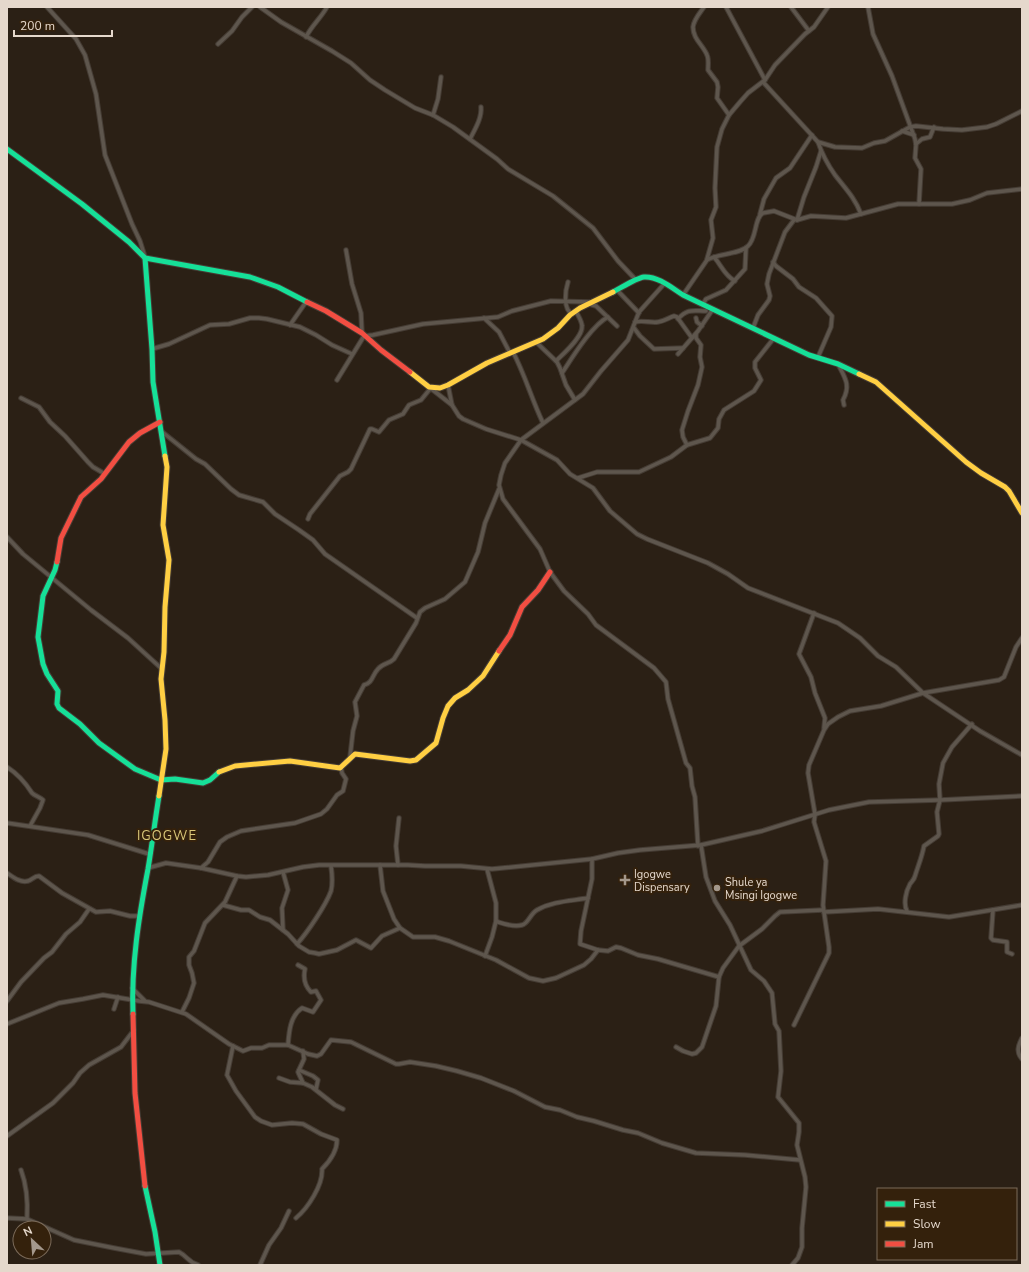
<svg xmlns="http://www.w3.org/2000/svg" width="1029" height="1272" viewBox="0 0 1029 1272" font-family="'Nunito Sans',sans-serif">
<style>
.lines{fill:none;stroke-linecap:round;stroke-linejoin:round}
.street-casing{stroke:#453c34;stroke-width:5.5}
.fast-casing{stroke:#453c34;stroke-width:7}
.slow-casing{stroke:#453c34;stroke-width:7}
.jam-casing{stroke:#453c34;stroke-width:7}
.street{stroke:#5e564d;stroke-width:3.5}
.fast{stroke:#16e098;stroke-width:5}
.slow{stroke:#ffcf43;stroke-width:5}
.jam{stroke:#f24e42;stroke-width:5}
.poi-dot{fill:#a4988c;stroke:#34210c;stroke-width:1.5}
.labels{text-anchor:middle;stroke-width:4;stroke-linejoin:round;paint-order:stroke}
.poi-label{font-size:11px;fill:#e5d8cc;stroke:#34210c;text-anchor:start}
.quarter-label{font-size:13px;letter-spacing:1px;fill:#d9c779;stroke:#34210c}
</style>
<rect width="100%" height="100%" fill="#2b2015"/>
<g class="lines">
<g class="street-casing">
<g id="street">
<path d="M47 7 76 39 85 55 96 94 105 155 132 224 140 241 145 257"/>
<path d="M260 7 281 22 332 51 351 63 370 80 385 90 415 108 433 115 453 127 497 159 508 169 553 196 593 228 618 261 636 280"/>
<path d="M704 7C700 13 694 19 693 27 693 39 703 45 707 55 709 59 708 66 708 70L717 82 718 87 717 98 729 115"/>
<path d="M726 7 765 80"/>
<path d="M791 7 809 31"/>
<path d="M868 7 873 34 892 76 915 139 916 145 915 158 921 169 919 204"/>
<path d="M306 37C312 25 321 18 327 7"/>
<path d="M218 44 232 31 242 17 252 7"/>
<path d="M763 82 818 142 835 147 862 148 874 143 885 141 910 127 916 126 943 129 962 130 987 127 996 124 1022 111"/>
<path d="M433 115 438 99 441 77"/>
<path d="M902 131 914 135"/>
<path d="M470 139C475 129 482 118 481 107"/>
<path d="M818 142C822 154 828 165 835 175 845 188 855 198 861 214"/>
<path d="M916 144 922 139 930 137 934 127"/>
<path d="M760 214 764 199 776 178 790 168 812 135"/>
<path d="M797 220 804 197 816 167 821 151"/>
<path d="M346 250 352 284 361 313 362 333"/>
<path d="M714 257C722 266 724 275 735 281"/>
<path d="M707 259 713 238 711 220 716 207 715 188 717 147 722 129 729 115 740 102 748 93 765 80 775 65 805 34 814 27 828 7"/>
<path d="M773 262 776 266 793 279 799 287 816 298 832 316 831 327 818 357"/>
<path d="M568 282C565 291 563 309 572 314"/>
<path d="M665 283 639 312 628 340 601 371 583 394 521 440 505 463 501 475 499 485 503 499 540 549 550 572 564 591 588 614 596 625 654 668 666 682 668 699 686 763 690 768 692 786 695 797 698 846"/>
<path d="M617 290 639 313"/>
<path d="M683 295 707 260C718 253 739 255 748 246 757 238 754 218 763 213L774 211 797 220 811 216 846 218 898 204H952L970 200 987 193 1022 189"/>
<path d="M589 304 596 306 617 326"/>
<path d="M703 304 706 299 726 290 745 269 746 248"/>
<path d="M484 318 499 332 510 353"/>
<path d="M696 318 697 322 702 326"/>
<path d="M678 319C688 308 693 311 706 311"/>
<path d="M635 322C643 320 650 323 658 322 665 321 668 318 674 316L677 317 692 338"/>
<path d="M290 325 306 302"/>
<path d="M634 328 640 336 654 349 683 348"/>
<path d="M753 328 758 315 769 300 770 296 767 284 769 274 785 232 794 220"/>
<path d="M536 342 557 362 560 368 566 385 575 400"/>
<path d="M152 349 169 344 210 325 229 324 250 318H259L267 319 300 327 316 335 332 345 352 354"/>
<path d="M513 352C525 375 532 400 543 423"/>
<path d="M678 354 698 331 713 309"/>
<path d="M556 361C563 354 583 337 582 326 582 321 578 316 576 311"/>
<path d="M838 364C845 378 851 385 843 400L844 405"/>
<path d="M562 373C572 358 592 325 608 317"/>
<path d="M337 380 364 336 373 335 423 324 498 317 512 311 551 301 590 302"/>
<path d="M448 385 452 405"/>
<path d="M429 387 452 405 459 416 463 419 486 429 521 440 557 460 570 474 593 488 610 511 637 534 647 539 708 563 728 574 748 588 838 623 860 638 878 656 896 667 923 693 980 731 1022 755"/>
<path d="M21 398 39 407 50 422 65 436 88 462 93 467 105 474"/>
<path d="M161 431 196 459 205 464 231 489 239 495 263 502 275 514 299 530 313 540 325 554 417 618"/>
<path d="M687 445 683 437 682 430 688 411 698 385 702 367 700 357 701 345 696 338V334"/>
<path d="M578 478 597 472H639L671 457 687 445 710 438 718 428 719 419 724 410 754 391 761 380 755 368V362L774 338"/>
<path d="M308 519 310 514 340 476 348 472 351 469 370 429H372L379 432 389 420 403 414 409 405 421 400 430 389"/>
<path d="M7 537 23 554 91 610 128 638 162 669"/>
<path d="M814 613 799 654 811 677 815 693 825 718 824 728"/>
<path d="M350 757 353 731 357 716 355 702 364 685C373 683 372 675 378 669 383 663 389 664 394 659L416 623 420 612 425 608 445 599 465 582 478 552 485 523 499 489"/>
<path d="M7 767C18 774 25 782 32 793 35 796 40 797 43 800L40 808 30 826"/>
<path d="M7 823 88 835 149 854"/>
<path d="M701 845 706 877 715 901 730 925 751 970 764 981 772 993 775 1024 779 1031 781 1071 778 1097 799 1123V1132L797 1145 805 1177 806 1187 802 1228V1247L798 1258 792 1265"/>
<path d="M592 859V879L581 931 580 944 598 950 608 951 616 947 621 948 638 955 658 959 719 977"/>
<path d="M380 865 383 891 394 919 400 928 413 937H435L449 941 496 960 529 978 543 981 556 978 584 965 591 959 598 950"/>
<path d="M398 865 396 846 399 818"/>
<path d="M148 868 166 863 201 868 237 876 246 877 268 875 303 867 319 865H408L425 866H461L492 869 592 859 618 853 640 850 701 845 762 831 829 810 869 802 940 800 1022 796"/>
<path d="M201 868 208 862 220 842 227 837 241 831 295 823 321 814 327 809 337 795 343 791 346 779 342 773 341 767"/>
<path d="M487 869 496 903V920L498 922C504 924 515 927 522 925 528 924 530 914 537 910 553 901 571 901 588 898"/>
<path d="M283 872 288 890 282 908 283 930"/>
<path d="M7 873C13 877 20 883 28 881 32 880 34 876 39 876L62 893 96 912 110 911 130 916H140"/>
<path d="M223 905 241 910H249L260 917 270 920 288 934 299 946 309 952 315 953 319 954 337 950 356 940 371 948 382 936 400 928"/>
<path d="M993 910 991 938 993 940 1007 942V952L1012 954"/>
<path d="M907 911C903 904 906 891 910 884 912 881 914 880 915 876 918 866 922 857 924 846L938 836 939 834 937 812 940 800 939 784 943 763 952 747 972 724"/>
<path d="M824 912 878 909 949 917 1022 905"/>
<path d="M297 944C307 933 326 905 331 891 333 883 332 873 331 866"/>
<path d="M485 956 492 937 496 921"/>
<path d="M132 988 145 1001"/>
<path d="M7 1001 21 982 44 958 52 952 66 934 80 922 89 909"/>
<path d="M114 1009 118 997"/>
<path d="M182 1012 189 998 194 983 192 973 189 965V957L194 951 205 923 225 902 237 876"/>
<path d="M7 1024 59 1003 83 999 103 995 139 1001 149 1002 186 1014 229 1044 243 1051 251 1048H262L269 1045H288L308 1054 317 1056 321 1054 331 1040 351 1042 396 1064H399L410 1062 436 1066 457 1071 481 1078 514 1091 545 1107 560 1110 577 1117 594 1121 623 1130 638 1133 662 1143 696 1153 745 1155 800 1160"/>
<path d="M794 1025 829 953V947L823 905 826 861 814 822 815 814 808 773 809 765 824 730 828 724 838 717 850 711 881 706 923 693 999 680 1004 677 1016 647 1022 638"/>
<path d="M1022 1038C1018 1046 1016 1052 1022 1059"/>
<path d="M288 1045C289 1032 290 1016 302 1008L313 1012 321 1000 316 991 311 992C305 986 303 978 305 969L298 965"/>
<path d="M233 1046 227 1075 236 1091 255 1117 261 1121 272 1125 292 1123 303 1124 321 1134 337 1140C337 1151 330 1161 322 1169 323 1185 308 1208 296 1218"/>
<path d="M676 1047 683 1051 692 1054 696 1053 702 1047 716 1006 719 977 723 968 739 946 762 929 775 916 780 912 823 910"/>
<path d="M303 1051 304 1059 298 1072 303 1083 312 1087 335 1105 343 1109"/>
<path d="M299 1070 313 1076 318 1080 316 1089"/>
<path d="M279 1078 290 1082 303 1083"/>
<path d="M7 1136 53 1103 73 1083 80 1073 89 1065 121 1047 134 1030"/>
<path d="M21 1170C27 1186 28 1202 27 1219"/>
<path d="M7 1218 27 1219 74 1240 114 1248 146 1254 179 1252C187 1256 188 1262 198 1265"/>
<path d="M260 1265 269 1245 281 1228 289 1211"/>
</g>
</g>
<g class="fast-casing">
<g id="fast">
<path d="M7 149 82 204 129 242 145 258 250 277 278 287 307 302"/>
<path d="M145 258 152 349 153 382 165 456"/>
<path d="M613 292C621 288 636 278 644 277 658 276 672 288 683 295L809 355 838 364 859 374"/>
<path d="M57 562 55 570 43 596 38 637 43 664 47 674 58 691 57 704 59 708 80 724 99 743 135 769 161 780 175 779 203 783 210 780 219 772"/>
<path d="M133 1014C131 965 139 916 148 869 152 845 155 820 159 796"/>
<path d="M145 1186 155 1232 160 1265"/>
</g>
</g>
<g class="slow-casing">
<g id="slow">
<path d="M410 372 429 387 440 388 448 385 487 363 543 339 558 328 570 315 580 308 613 292"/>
<path d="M859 374 876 382 966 462 981 473 1005 487 1009 491 1022 513"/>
<path d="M219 772 235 766 290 761 340 768 355 754 410 761 416 760 436 743 443 718 448 706 455 698 468 690 483 676 499 651"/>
<path d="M159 796 166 749 165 720 161 679 164 652 165 607 169 560 163 525 167 467 165 456"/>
</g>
</g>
<g class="jam-casing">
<g id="jam">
<path d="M307 302 326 311 362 333 381 350 410 372"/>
<path d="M57 562 61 538 81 497 101 479 129 442 140 433 160 422"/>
<path d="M499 651 510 635 522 607 538 590 550 572"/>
<path d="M133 1014 135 1093 145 1186"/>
</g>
</g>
<use href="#street" class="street"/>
<use href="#fast" class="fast"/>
<use href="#slow" class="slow"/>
<use href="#jam" class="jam"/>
</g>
<g class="poi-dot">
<path d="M623 874h4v4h4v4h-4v4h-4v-4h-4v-4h4z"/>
<circle cx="717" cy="888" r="4"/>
</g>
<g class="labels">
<g class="poi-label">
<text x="634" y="878">Igogwe<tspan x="634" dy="13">Dispensary</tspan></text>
<text x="725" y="886">Shule ya<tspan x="725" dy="13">Msingi Igogwe</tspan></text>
</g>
<g class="quarter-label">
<text x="167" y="840">IGOGWE</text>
</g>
</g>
<rect width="1029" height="1272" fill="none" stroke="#e5d8cc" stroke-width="16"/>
<rect x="877" y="1188" width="140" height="72" fill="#34210c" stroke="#7b6a59"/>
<rect x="885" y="1201" width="20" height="6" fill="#16e098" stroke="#7b6a59"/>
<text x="913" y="1208" font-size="12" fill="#e5d8cc">Fast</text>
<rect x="885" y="1221" width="20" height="6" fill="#ffcf43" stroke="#7b6a59"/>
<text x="913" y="1228" font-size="12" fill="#e5d8cc">Slow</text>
<rect x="885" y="1241" width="20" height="6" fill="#f24e42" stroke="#7b6a59"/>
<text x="913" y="1248" font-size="12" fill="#e5d8cc">Jam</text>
<g transform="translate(32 1240) rotate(334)"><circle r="19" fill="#34210c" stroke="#7b6a59"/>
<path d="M0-3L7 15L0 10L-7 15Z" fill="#a4988c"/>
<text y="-6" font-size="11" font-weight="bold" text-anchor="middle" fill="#e5d8cc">N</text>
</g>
<path d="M14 30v6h98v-6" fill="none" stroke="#e5d8cc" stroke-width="2"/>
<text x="20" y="30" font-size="12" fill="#e5d8cc" stroke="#34210c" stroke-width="3" paint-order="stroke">200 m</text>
</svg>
